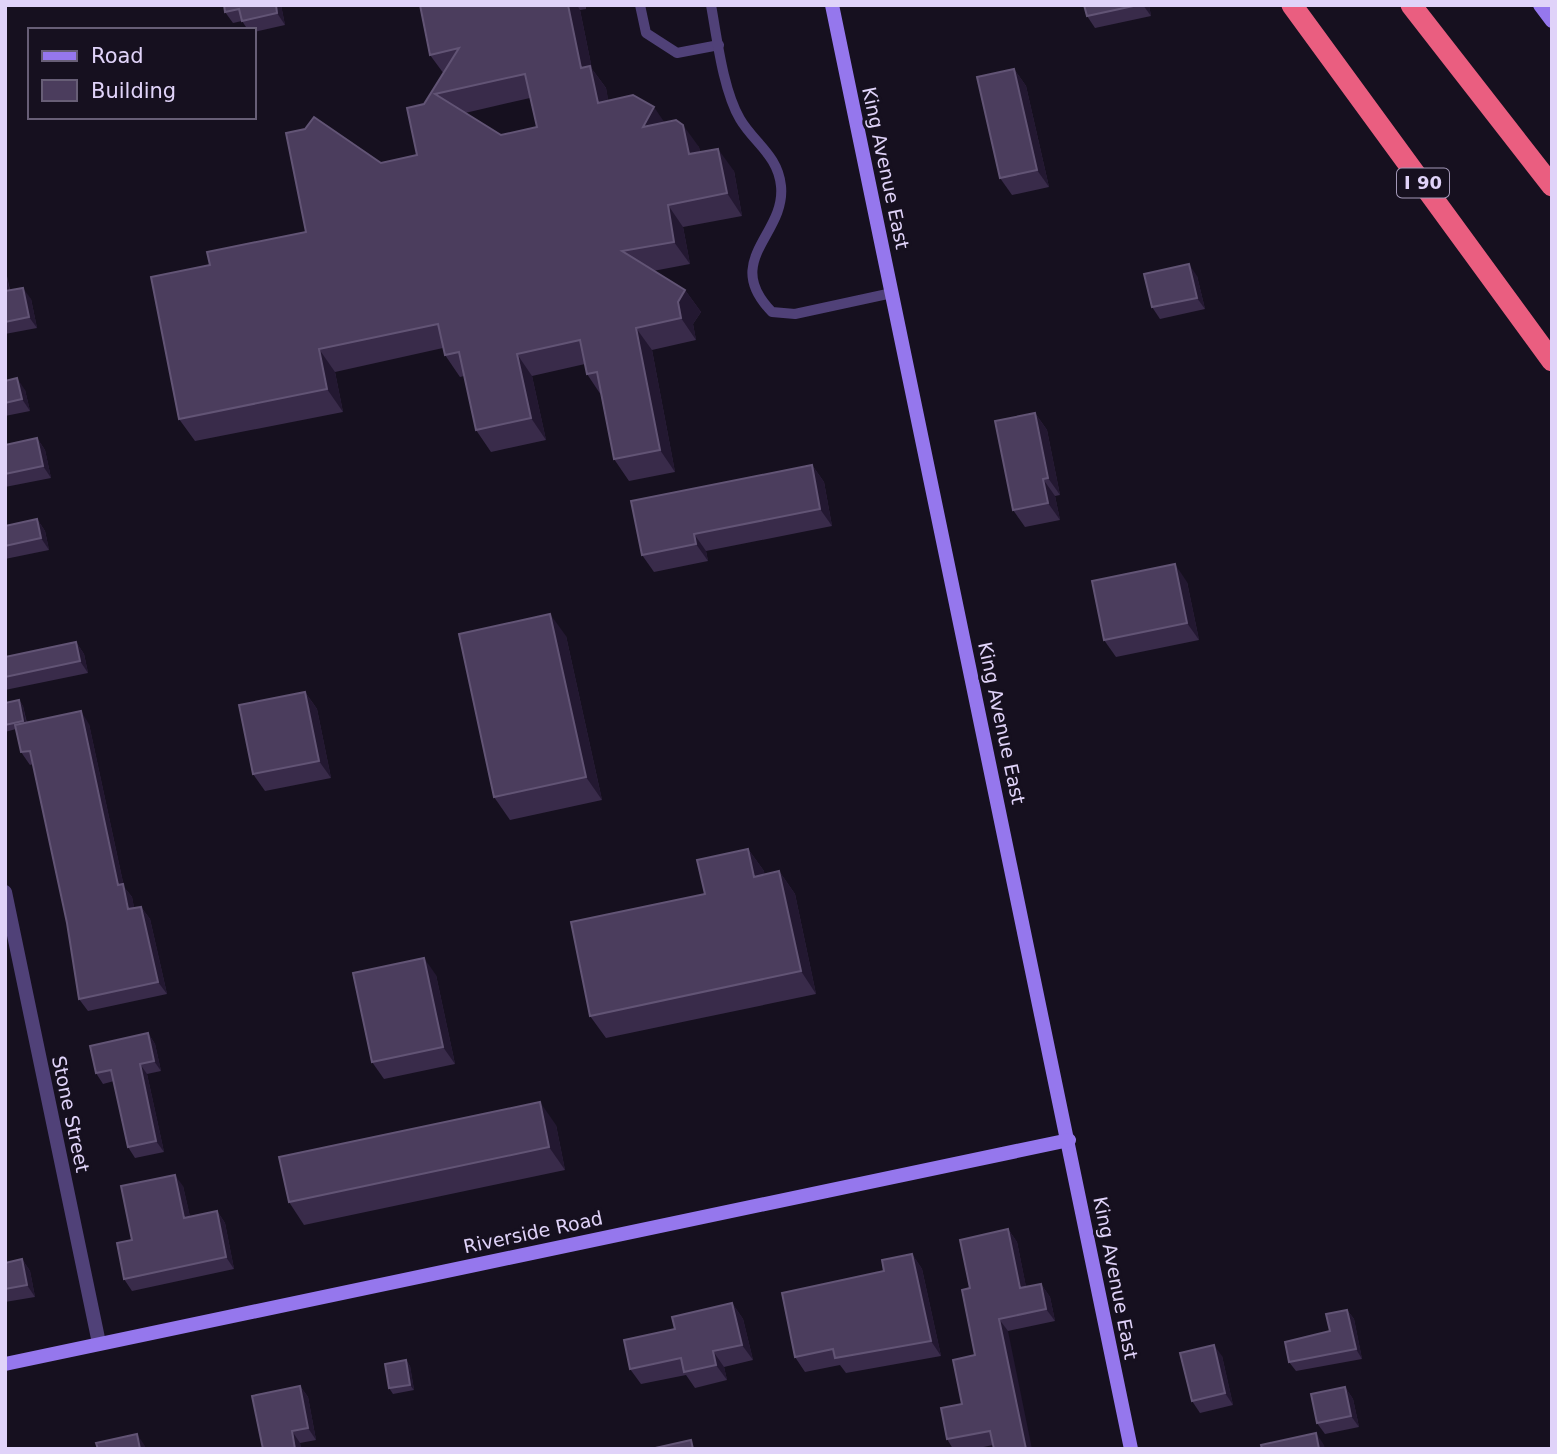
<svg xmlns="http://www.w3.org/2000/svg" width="1557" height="1454" viewBox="0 0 1557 1454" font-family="'DejaVu Sans',sans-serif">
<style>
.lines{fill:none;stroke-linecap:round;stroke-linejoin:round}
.lane{stroke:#504178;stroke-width:10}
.street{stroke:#504178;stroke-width:14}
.secondary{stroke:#9577ed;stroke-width:14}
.highway{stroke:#ea5e80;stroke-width:21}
.wall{fill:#392b4a;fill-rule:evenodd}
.shaded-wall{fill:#231831}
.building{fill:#4b3d5d;stroke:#625475;stroke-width:2;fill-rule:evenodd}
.labels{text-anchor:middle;stroke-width:6;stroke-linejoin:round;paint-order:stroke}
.shield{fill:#16101f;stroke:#a398b8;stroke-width:2}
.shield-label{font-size:18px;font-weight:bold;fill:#e0d3f9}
.street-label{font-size:19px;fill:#e0d3f9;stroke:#16101f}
</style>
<rect width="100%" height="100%" fill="#16101f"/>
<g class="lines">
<g class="lane">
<path d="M640 5 646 33 677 53 719 45"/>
<path d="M711 5C717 38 723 90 740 119 754 143 778 155 781 186 786 235 721 260 772 312L795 314 892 293"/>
</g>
<path class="street" d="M5 892 99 1343"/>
<g class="secondary">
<path d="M832 5 1131 1449"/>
<path d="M1540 5 1552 21"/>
<path d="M5 1364 1069 1140"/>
</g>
<g class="highway">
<path d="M1292 5 1552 361"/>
<path d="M1411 5 1552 186"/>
</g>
</g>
<g class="wall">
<path d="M224 5H281L285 25 254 32V30H248L242 21 233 23 225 12Z"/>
<path d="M420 5H586V9L580 10 592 69 606 88 608 100 665 122 699 147 700 152 734 171 742 216 683 227 690 264 653 271 685 290 701 312 693 324 696 340 652 350 675 472 629 481 614 459 601 395 587 374 585 364 532 376 546 440 491 452 476 430 464 376 460 377 445 355 443 348 335 372 343 412 195 441 179 419 210 265 306 232 381 163 417 155 424 104 444 74 430 55ZM530 98 537 127 501 135 465 113Z"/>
<path d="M1084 5H1149L1151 16 1095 28 1087 16Z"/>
<path d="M1014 69 1026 86 1049 187 1012 195 1000 178Z"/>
<path d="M5 267 10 290 31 299 37 328 5 334Z"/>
<path d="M1197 276 1205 309 1160 319 1152 307Z"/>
<path d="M5 381 25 390 30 411 5 416Z"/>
<path d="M1035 413 1047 430 1060 495 1055 496 1060 520 1025 527 1013 510Z"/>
<path d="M37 438 45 450 51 478 5 487V445Z"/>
<path d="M812 465 824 482 832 526 706 551 708 561 654 572 642 555Z"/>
<path d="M37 519 45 531 49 550 5 559V526Z"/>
<path d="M1187 582 1199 640 1116 657 1104 640Z"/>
<path d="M566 636 602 800 510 820 494 797Z"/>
<path d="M76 642 84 654 88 673 5 690V657Z"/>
<path d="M305 692 317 709 331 778 265 791 253 774Z"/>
<path d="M19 700 23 706 27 723 89 724 124 887 132 897 134 908 141 907 150 919 167 994 88 1011 79 999 67 923 33 764 30 765 21 752 16 729 5 732V703Z"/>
<path d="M748 849 764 871V874L779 871 795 894 816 994 606 1038 590 1016Z"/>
<path d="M436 975 455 1064 384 1079 372 1062Z"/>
<path d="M148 1033 155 1044 161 1071 147 1074 164 1152 135 1158 128 1147 114 1081 103 1084 96 1073Z"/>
<path d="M556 1125 565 1170 304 1225 289 1202Z"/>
<path d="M183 1186 190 1217 217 1211 225 1223 234 1269 132 1291 124 1279 132 1240Z"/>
<path d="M1008 1229 1017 1242 1026 1287 1041 1284 1050 1297 1055 1321 1008 1331 993 1445 974 1449H953L947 1439 962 1404 975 1355 970 1288Z"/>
<path d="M912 1254 922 1269 941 1356 846 1373 840 1365 805 1372 795 1357 884 1271Z"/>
<path d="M22 1259 30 1271 35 1297 5 1302V1263Z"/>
<path d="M732 1303 743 1319 753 1360 724 1367 727 1380 695 1388 686 1375 641 1384 630 1369Z"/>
<path d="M1347 1310 1354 1319 1362 1359 1296 1371 1289 1362 1330 1331Z"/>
<path d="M1222 1356 1233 1405 1200 1413 1192 1401Z"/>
<path d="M406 1360 410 1366 414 1390 393 1394 389 1388Z"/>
<path d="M300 1386 308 1397 316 1440 300 1443 301 1449H263Z"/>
<path d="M1345 1387 1353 1399 1359 1427 1325 1434 1317 1423Z"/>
</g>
<g class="shaded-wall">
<path d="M276 5H281L285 25 277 13Z"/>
<path d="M568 5H577L580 10 592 69 606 88 613 125 598 103 581 68Z"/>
<path d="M1143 5H1149L1151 16Z"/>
<path d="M1014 69 1026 86 1049 187 1037 170Z"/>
<path d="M654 107 669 129 643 127Z"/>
<path d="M683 125 699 147 704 176 689 154Z"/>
<path d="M718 149 734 171 742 216 727 193Z"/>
<path d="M668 205 683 227 690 264 674 242Z"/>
<path d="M1189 264 1197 276 1205 309 1197 298Z"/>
<path d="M5 267 12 303 5 292Z"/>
<path d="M23 288 31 299 37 328 29 317Z"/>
<path d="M685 290 701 312 693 324 696 340 681 318 678 302Z"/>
<path d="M636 328 652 350 675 472 660 450Z"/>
<path d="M319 349 335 372 343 412 327 389Z"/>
<path d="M517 354 532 376 546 440 531 418Z"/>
<path d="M17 378 25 390 30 411 22 399Z"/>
<path d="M1035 413 1047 430 1060 495 1048 478Z"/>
<path d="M37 438 45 450 51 478 43 466Z"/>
<path d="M812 465 824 482 832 526 820 509Z"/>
<path d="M1043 479 1055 496 1060 520 1048 503Z"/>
<path d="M37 519 45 531 49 550 41 538Z"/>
<path d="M694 534 706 551 708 561 696 544Z"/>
<path d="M1175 564 1187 582 1199 640 1187 623Z"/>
<path d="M550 614 566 636 602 800 586 777Z"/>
<path d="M76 642 84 654 88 673 80 661Z"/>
<path d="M305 692 317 709 331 778 319 761Z"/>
<path d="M19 700 23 706 27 727 23 721Z"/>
<path d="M81 711 89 724 124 887 132 897 137 922 128 909 118 885Z"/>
<path d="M748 849 764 871 770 899 754 877Z"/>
<path d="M779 871 795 894 816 994 801 971Z"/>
<path d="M141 907 150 919 167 994 158 982Z"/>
<path d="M424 958 436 975 455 1064 443 1047Z"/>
<path d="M148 1033 155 1044 161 1071 154 1061Z"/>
<path d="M140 1064 147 1074 164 1152 156 1141Z"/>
<path d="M540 1102 556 1125 565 1170 549 1147Z"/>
<path d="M175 1175 183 1186 193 1229 184 1218Z"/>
<path d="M217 1211 225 1223 234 1269 226 1257Z"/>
<path d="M1008 1229 1017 1242 1029 1301 1020 1288Z"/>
<path d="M912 1254 922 1269 941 1356 931 1341Z"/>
<path d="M22 1259 30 1271 35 1297 27 1285Z"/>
<path d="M1041 1284 1050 1297 1055 1321 1046 1309Z"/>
<path d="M732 1303 743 1319 753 1360 742 1345Z"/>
<path d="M1347 1310 1354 1319 1362 1359 1356 1349Z"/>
<path d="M999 1319 1008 1331 1032 1449H1026Z"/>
<path d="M1214 1345 1222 1356 1233 1405 1225 1393Z"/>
<path d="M713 1351 724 1367 727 1380 716 1365Z"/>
<path d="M406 1360 410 1366 414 1390 410 1385Z"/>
<path d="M300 1386 308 1397 316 1440 308 1428Z"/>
<path d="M1345 1387 1353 1399 1359 1427 1351 1416Z"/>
<path d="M292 1431 300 1443 301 1449H295Z"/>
<path d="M1316 1433 1324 1445 1325 1449H1319Z"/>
<path d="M137 1434 145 1446V1449H140Z"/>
</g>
<g class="building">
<path d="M224 5H276L277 13 242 21 239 9 225 12Z"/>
<path d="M420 5H568L581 68 590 66 598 103 633 95 654 107 643 127 676 120 683 125 689 154 718 149 727 193 668 205 674 242 622 251 685 290 678 302 681 318 636 328 660 450 614 459 597 372 587 374 580 340 517 354 531 418 476 430 459 352 445 355 438 324 319 349 327 389 179 419 151 277 210 265 207 252 306 232 286 133 305 129 314 117 381 163 417 155 407 108 424 104 459 48 430 55ZM525 74 537 127 501 135 435 94Z"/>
<path d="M1084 5H1138L1087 16Z"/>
<path d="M1014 69 1037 170 1000 178 977 77Z"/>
<path d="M1189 264 1197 298 1152 307 1144 274Z"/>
<path d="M23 288 29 317 5 322V291Z"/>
<path d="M17 378 22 399 5 403V381Z"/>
<path d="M1035 413 1048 478 1043 479 1048 503 1013 510 995 421Z"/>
<path d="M37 438 43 466 5 474V445Z"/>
<path d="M812 465 820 509 694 534 696 544 642 555 631 501Z"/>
<path d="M37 519 41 538 5 546V526Z"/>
<path d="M1175 564 1187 623 1104 640 1092 581Z"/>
<path d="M550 614 586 777 494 797 459 634Z"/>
<path d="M76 642 80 661 5 677V657Z"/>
<path d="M305 692 319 761 253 774 239 705Z"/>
<path d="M19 700 23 721 5 725V703Z"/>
<path d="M81 711 118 885 123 884 128 909 141 907 158 982 79 999 67 923 30 751 21 752 15 725Z"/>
<path d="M748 849 754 877 779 871 801 971 590 1016 571 922 705 894 697 860Z"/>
<path d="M424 958 443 1047 372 1062 353 973Z"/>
<path d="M148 1033 154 1061 140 1064 156 1141 128 1147 111 1070 96 1073 90 1046Z"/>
<path d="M540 1102 549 1147 289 1202 279 1157Z"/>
<path d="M175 1175 184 1218 217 1211 226 1257 124 1279 117 1243 132 1240 121 1186Z"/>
<path d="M1008 1229 1020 1288 1041 1284 1046 1309 999 1319 1026 1449H994L990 1431 947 1439 941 1408 962 1404 953 1360 975 1355 962 1290 970 1288 960 1240Z"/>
<path d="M912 1254 931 1341 835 1358 833 1349 795 1357 782 1293 884 1271 882 1260Z"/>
<path d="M22 1259 27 1285 5 1289V1263Z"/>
<path d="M732 1303 742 1345 713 1351 716 1365 684 1372 681 1358 630 1369 624 1340 675 1329 672 1317Z"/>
<path d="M1347 1310 1356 1349 1289 1362 1285 1342 1330 1331 1326 1314Z"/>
<path d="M1214 1345 1225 1393 1192 1401 1180 1353Z"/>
<path d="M406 1360 410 1385 389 1388 385 1364Z"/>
<path d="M300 1386 308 1428 292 1431 295 1449H263L252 1396Z"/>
<path d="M1345 1387 1351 1416 1317 1423 1311 1394Z"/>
<path d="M1316 1433 1319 1449H1262L1261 1445Z"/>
<path d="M137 1434 140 1449H98L96 1443Z"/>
<path d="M691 1440 693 1449H655V1448Z"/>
</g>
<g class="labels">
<rect class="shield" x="1397" y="168.5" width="52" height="29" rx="5"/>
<g class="shield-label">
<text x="1423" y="189">I 90</text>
</g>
<g class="street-label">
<text transform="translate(886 168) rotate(78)" y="7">King Avenue East</text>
<text transform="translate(1002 723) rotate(78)" y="7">King Avenue East</text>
<text transform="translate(71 1114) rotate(78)" y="7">Stone Street</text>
<text transform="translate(533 1232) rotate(-12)" y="7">Riverside Road</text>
<text transform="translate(1116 1278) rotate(79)" y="7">King Avenue East</text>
</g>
</g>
<rect width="1557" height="1454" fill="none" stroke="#e0d3f9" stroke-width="14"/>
<rect x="28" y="28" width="228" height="91" fill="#16101f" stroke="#675e76" stroke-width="2"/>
<rect x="42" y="51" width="35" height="10" fill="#9577ed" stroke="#675e76" stroke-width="2"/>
<text x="91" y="63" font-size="21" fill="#e0d3f9">Road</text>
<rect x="42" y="80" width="35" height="21" fill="#4b3d5d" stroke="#675e76" stroke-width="2"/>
<text x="91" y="98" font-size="21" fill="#e0d3f9">Building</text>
</svg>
